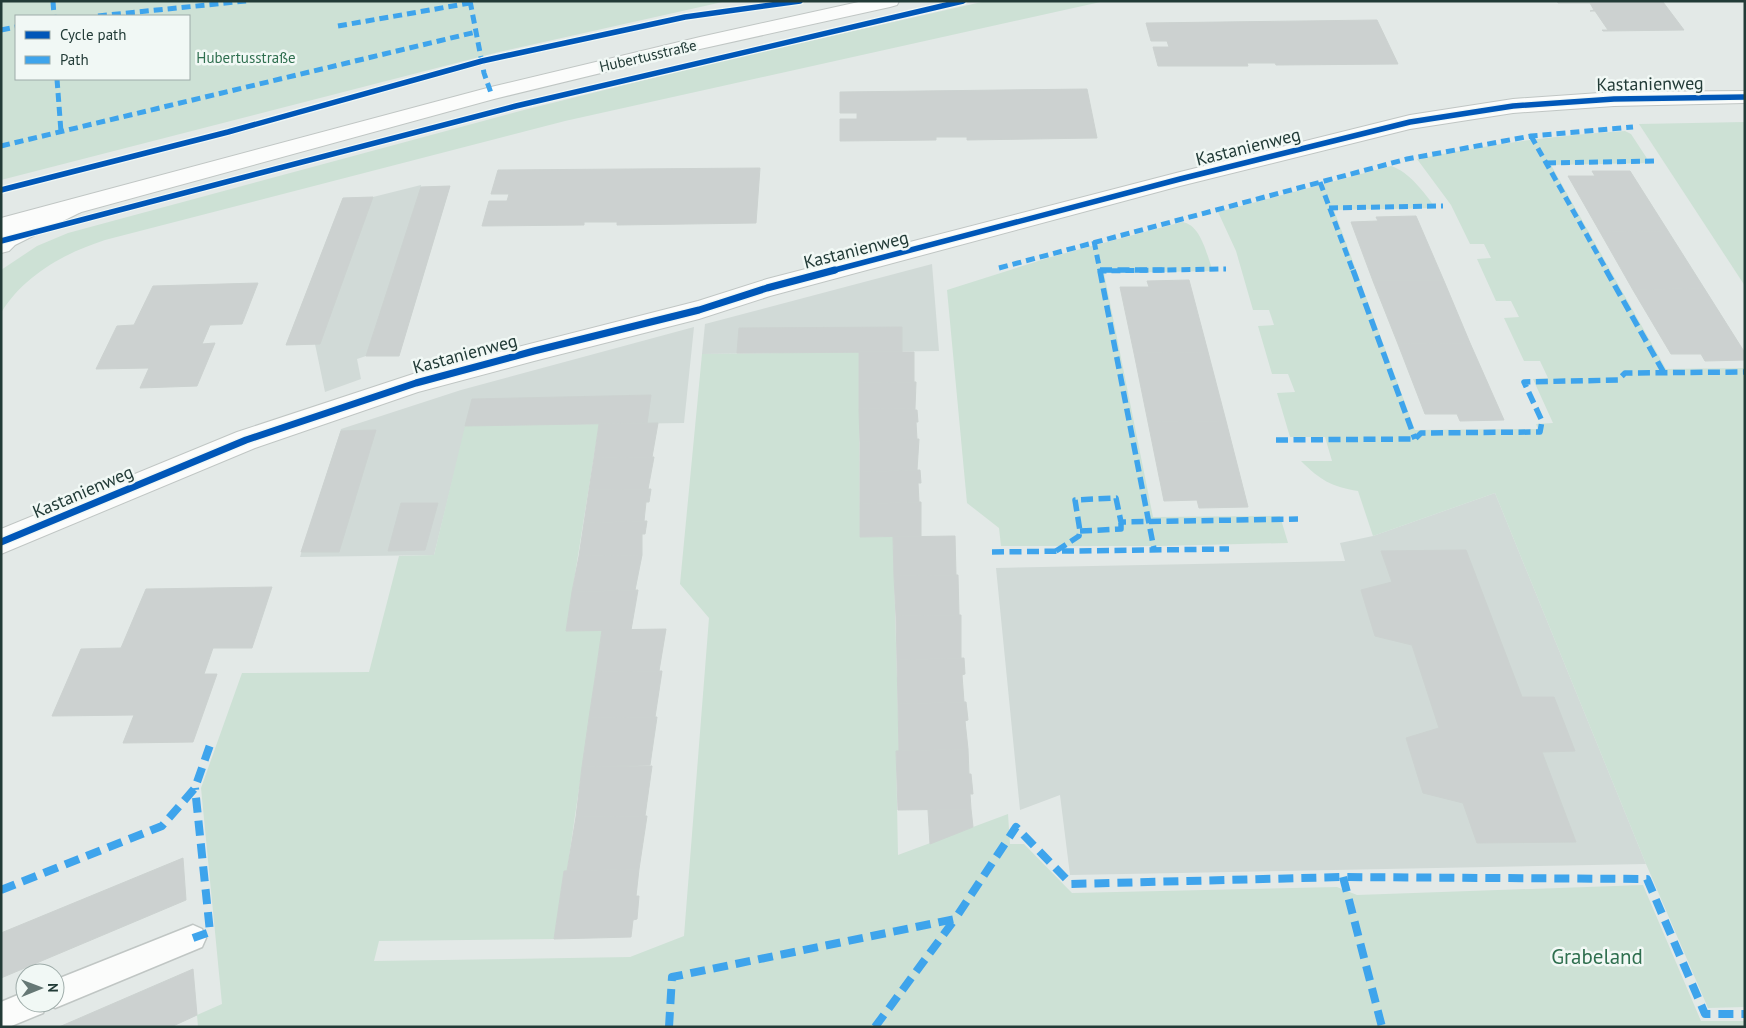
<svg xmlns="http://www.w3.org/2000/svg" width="1746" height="1028" viewBox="0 0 1746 1028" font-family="'PT Sans',sans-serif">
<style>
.built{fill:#d1dad7}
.green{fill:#cde1d5;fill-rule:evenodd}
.building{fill:#ccd1d0;stroke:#ccd2d0}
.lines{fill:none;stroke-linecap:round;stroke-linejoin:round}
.service-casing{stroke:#c0c6c4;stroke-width:3}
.minor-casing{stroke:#c0c6c4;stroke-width:2}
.tertiary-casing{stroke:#c0c6c4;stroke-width:2}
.service{fill:#fbfcfb;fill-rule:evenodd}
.minor{fill:#fbfcfb;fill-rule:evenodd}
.tertiary{fill:#fbfcfb;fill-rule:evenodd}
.quiet-far2{stroke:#3ea4ec;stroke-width:5;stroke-dasharray:9 5;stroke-linecap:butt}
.quiet-far1{stroke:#3ea4ec;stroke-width:5.5;stroke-dasharray:12 5.5;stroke-linecap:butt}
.quiet{stroke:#3ea4ec;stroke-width:8;stroke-dasharray:15 8;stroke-linecap:butt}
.cycleway-far1-casing{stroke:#f1f8f5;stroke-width:8}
.cycleway-casing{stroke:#f1f8f5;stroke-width:10}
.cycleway-far1{stroke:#0057b8;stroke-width:5.5}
.cycleway{stroke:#0057b8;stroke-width:7}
.labels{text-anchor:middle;stroke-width:5;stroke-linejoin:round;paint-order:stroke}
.far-street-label{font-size:15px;fill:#223b37;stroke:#f1f8f5}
.far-park-label{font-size:15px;fill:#2f6f4f;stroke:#f1f8f5}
.street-label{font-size:18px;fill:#223b37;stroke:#f1f8f5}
.near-park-label{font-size:21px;fill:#2f6f4f;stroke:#f1f8f5}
</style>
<rect width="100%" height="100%" fill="#e3e9e7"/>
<g class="built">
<path d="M421 185V187L450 186 399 356H366L357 359 361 379 325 392 315 344 286 345 343 198 373 197Z"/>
<path d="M932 264 939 351 702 354 705 324Z"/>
<path d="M694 327 684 423 466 426 434 555 300 557 341 429 461 390Z"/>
<path d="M1495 493 1646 864 1070 875 1060 795 1020 810 996 568 1345 561 1340 543 1373 536Z"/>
</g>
<g class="green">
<path d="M1 1H727L499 52 1 180ZM16 16H189V79H16Z"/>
<path d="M986 1H1105L565 121 105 240C65 253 24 275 1 313V270L37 246 68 233 520 111 717 62Z"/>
<path d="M1745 122V286L1639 124Z"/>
<path d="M1625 131 1631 134 1650 163 1551 165 1666 369 1745 368V1007L1708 1008 1646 864 1495 493 1373 536 1358 491C1332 487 1320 480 1301 461H1332L1325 437H1290L1277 393 1295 392 1288 374H1272L1258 326 1274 325 1269 310H1253L1236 251 1218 212 1391 166C1410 172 1424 193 1436 208L1334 210 1415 430 1538 429 1536 424 1553 423 1533 379 1548 378 1540 361H1524L1504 318 1519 317 1511 301H1496L1477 259 1491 258 1484 244H1470L1451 205 1417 159C1486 145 1555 135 1625 131Z"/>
<path d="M1182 222C1201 224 1207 256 1213 271L1104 273 1153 517 1280 516 1288 543 1159 546H1001L999 528 967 503 947 290 1051 257Z"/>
<path d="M859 352 860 537H893L899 751H896L898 855 1008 814 1010 844H1024L1072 893 1337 887 1357 895 1643 885 1701 1021H1745V1027H198L197 1015 222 1004 201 788 242 673 369 672 399 556 434 555 465 426 599 424 566 631 602 630 567 871H564L554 939 379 941 374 961 630 957 684 936 709 618 680 584 702 354Z"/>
</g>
<g class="building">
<path d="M1557 1 1663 2 1684 30 1603 31 1602 30H1608L1595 11H1590L1594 10 1590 3H1558Z"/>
<path d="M1377 20 1398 64 1276 65 1275 63H1247L1248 66H1158L1153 47H1169L1167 41H1151L1146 23Z"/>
<path d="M1087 89 1097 138 967 140V137H936V140L840 141V119H857V113H840V92Z"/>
<path d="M760 168 756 223 617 225V222H584V225L482 226 489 201H507L509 194H491L498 170Z"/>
<path d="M1592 171H1630L1668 231 1600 232 1568 176H1595Z"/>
<path d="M450 186 399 356H366L421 187Z"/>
<path d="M373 197 320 344 286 345 343 198Z"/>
<path d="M1416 216 1444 281H1373L1351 222 1378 221 1376 217Z"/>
<path d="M1668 231 1704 288 1633 290 1600 232Z"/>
<path d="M1189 280 1208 352 1134 353 1120 287H1149L1147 281Z"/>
<path d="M1373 281H1444L1470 343 1398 344Z"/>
<path d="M258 283 242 324 210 325 202 344 215 343 197 386 140 388 149 368 96 369 117 326 134 325 153 286Z"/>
<path d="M1704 288 1745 353V360L1705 361 1701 354H1671L1633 290Z"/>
<path d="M902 327V352L737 353 739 328Z"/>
<path d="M1470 343 1504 420 1460 421 1457 414H1425L1398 344Z"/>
<path d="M859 352H914V382L859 383Z"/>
<path d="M1208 352 1226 421 1148 422 1134 353Z"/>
<path d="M916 382 915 408 859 409V383Z"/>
<path d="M651 395 647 423 465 426 472 399Z"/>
<path d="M915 408V410H917L918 422H916L917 440 860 442 859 409Z"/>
<path d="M1226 421 1248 507 1199 508 1197 500 1164 501 1148 422Z"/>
<path d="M658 423 652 457 594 458 599 424Z"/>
<path d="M376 430 339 552H301L341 431Z"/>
<path d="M919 439 917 470 860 472V442Z"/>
<path d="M654 457 648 489 589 490 594 458Z"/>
<path d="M920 470 921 483H918L919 502 860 504V472Z"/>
<path d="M651 489 649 502H646L644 521 584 523 589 490Z"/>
<path d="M921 502V536L860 537V504Z"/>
<path d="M401 503H438L425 550 388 551Z"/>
<path d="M647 521 645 534H642V555L579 556 584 523Z"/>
<path d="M955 536 956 575 894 576 893 537Z"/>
<path d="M1466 550 1522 697H1554L1575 751 1542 752 1576 842 1477 843 1463 803 1423 793 1406 738 1439 728 1412 645 1375 636 1361 590 1392 582 1381 551Z"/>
<path d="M642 555 635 590 572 592 579 556Z"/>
<path d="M958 575 959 615 896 616 894 576Z"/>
<path d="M272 587 252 648H213L204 674H217L193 742 123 743 134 715 52 716 81 649 121 648 146 589Z"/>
<path d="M638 590 631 630 566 631 572 592Z"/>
<path d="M961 615V658L897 660 896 616Z"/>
<path d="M666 629 659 671 596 672 602 630Z"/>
<path d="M964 658 965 674 962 675 964 702 898 704 897 660Z"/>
<path d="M662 671 655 717 589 718 596 672Z"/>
<path d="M966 702 968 720 965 721 968 749 899 751 898 704Z"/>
<path d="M657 717 650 765 582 767 589 718Z"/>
<path d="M968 749 969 774H971L973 794H970L971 809 898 810 896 751Z"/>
<path d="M652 766 645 816 576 817 582 767Z"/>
<path d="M971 809 973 827 930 844 928 810Z"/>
<path d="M647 816 639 869 567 871 576 817Z"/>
<path d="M183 858 186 900 1 978V933Z"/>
<path d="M639 869 636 896H639L637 919 633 920 631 937 554 939 564 871Z"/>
<path d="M193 969 197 1015 171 1027H59Z"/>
</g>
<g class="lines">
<g class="service-casing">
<path id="service" d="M193 925 202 929 206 938 202 947 55 1008 46 1004 43 1013 9 1027H1V1002L25 992V1003H55V980Z"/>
</g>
<g class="minor-casing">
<g id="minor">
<path d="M1745 91V103L1614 106 1513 113 1410 129 1180 186 770 296 699 319 534 361 418 392 255 448 1 554V529L237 432 416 373 698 301 767 279 1180 172 1410 115 1513 99 1614 92Z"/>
<path d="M73 199 81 202 84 207 81 212 15 245 9 251 1 253V232Z"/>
</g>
</g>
<g class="tertiary-casing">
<path id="tertiary" d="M863 1H899L897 5 890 7 700 49 494 99 1 234V218L491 87 700 37Z"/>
</g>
<use href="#service" class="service"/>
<use href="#minor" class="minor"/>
<use href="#tertiary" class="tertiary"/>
<g class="quiet-far2">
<path d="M53 1 54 16"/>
<path d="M470 1 484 73 491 93"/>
<path d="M98 16 246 1"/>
<path d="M338 26 470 3"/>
<path d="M1 30 16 27"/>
<path d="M57 79 61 132"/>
<path d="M1531 136 1607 271"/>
<path d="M1 146 476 32"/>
<path d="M1547 163 1656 161"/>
<path d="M1320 182 1353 271"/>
<path d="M1329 208 1443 206"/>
<path d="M1094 241 1100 271 1226 269"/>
<path d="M999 268 1407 159 1531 136 1633 127"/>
</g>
<g class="quiet-far1">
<path d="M1100 270H1166"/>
<path d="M1353 270 1415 439"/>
<path d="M1606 270 1664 373"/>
<path d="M1100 271 1154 549"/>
<path d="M1276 440 1415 439 1421 433 1540 432 1542 421 1524 382 1618 380 1625 373 1745 372"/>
<path d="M1080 531 1121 529V522"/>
<path d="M1056 551 1079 536 1080 531 1075 500 1116 498 1121 522 1298 519"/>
<path d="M992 552 1229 549"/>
</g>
<g class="quiet">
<path d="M1343 877 1382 1027"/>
<path d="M1 890 162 826 195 788 210 745"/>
<path d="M193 938 210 932 195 788"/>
<path d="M669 1027 672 977 955 919 1016 827 1071 884 1343 877 1647 879 1705 1014H1745"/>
<path d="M875 1027 955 919"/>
</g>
<g class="cycleway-far1-casing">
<g id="cycleway-far1">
<path d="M1 190 228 132 482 61 685 17 800 1"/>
<path d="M1 241 516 106 963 1"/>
<path d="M831 271 1180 179 1410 122 1513 106 1614 99 1745 97"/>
</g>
</g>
<g class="cycleway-casing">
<path id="cycleway" d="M1 542 246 440 416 383 534 351 699 310 767 288 835 270"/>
</g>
<use href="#cycleway-far1" class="cycleway-far1"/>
<use href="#cycleway" class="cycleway"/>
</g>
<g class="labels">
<g class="far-street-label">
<text transform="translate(648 56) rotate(-13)" y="5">Hubertusstraße</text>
</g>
<g class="far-park-label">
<text x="246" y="63">Hubertusstraße</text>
</g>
<g class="street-label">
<text transform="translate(1650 84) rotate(-1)" y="6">Kastanienweg</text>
<text transform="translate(1248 147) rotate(-14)" y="6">Kastanienweg</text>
<text transform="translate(856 250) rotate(-14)" y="6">Kastanienweg</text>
<text transform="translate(465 354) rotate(-15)" y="6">Kastanienweg</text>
<text transform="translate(83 492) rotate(-23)" y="6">Kastanienweg</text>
</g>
<g class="near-park-label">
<text x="1597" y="964">Grabeland</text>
</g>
</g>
<rect width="1746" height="1028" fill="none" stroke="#223b37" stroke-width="5"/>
<rect x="15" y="15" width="175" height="65" fill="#f1f8f5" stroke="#9eaca9"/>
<rect x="25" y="31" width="25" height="8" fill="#0057b8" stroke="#9eaca9"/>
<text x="60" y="40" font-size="15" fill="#223b37">Cycle path</text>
<rect x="25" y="56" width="25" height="8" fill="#3ea4ec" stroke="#9eaca9"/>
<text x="60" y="65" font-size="15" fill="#223b37">Path</text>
<g transform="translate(40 988) rotate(89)"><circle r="24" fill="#f1f8f5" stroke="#9eaca9"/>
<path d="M0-4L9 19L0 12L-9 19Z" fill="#667875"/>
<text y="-8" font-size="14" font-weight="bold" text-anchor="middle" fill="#223b37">N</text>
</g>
</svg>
